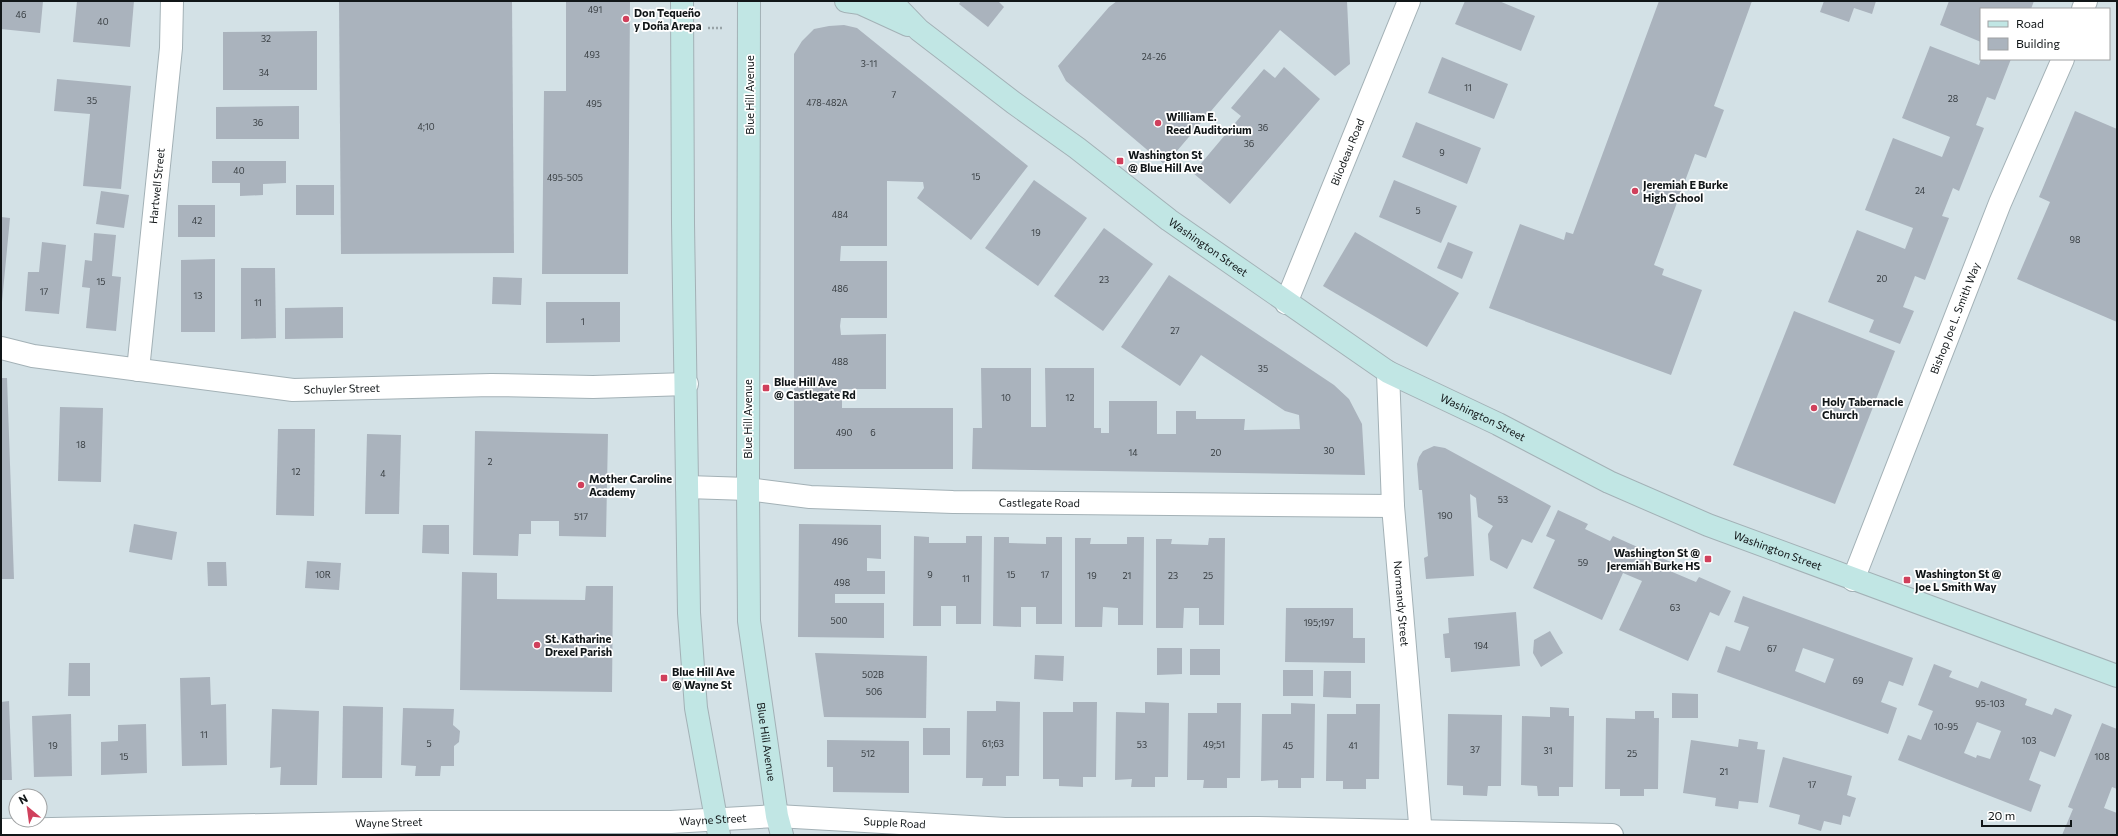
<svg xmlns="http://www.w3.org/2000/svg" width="2118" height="836" viewBox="0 0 2118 836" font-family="Commissioner,sans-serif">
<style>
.building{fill:#aab3bd;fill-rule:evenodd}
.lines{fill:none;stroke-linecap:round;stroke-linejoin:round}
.street-casing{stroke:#a3b1b6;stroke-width:24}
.secondary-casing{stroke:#a3b1b6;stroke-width:24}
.path{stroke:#98a3a7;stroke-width:2.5;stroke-dasharray:2 2;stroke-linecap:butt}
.street{stroke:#fff;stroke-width:22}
.secondary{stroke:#c1e6e4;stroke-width:22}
.poi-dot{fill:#d0405c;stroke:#fff;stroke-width:1.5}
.labels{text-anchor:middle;stroke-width:3.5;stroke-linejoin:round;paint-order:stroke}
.number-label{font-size:9px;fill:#373d41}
.poi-label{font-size:11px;font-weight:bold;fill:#111618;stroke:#fff;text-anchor:start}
.street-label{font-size:11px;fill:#111618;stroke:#fff}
</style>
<rect width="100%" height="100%" fill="#d3e1e6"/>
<g class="building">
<path d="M1 1H43L40 33 1 29Z"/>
<path d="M77 1H134L130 47 73 42Z"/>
<path d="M339 1H512L514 253 341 254Z"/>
<path d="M566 1H630L628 274H542L544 91H566Z"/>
<path d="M961 1H998L1004 7 988 27 959 4Z"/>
<path d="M1117 1H1347L1350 64 1335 76 1280 30 1165 165 1066 81 1058 66 1109 7Z"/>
<path d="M1465 1H1499L1535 16 1521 51 1455 24Z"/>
<path d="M1659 1H1752L1714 106 1724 110 1706 158 1695 154 1654 265 1664 269 1662 275 1702 290 1671 375 1489 308 1520 224 1564 240 1566 232 1573 234Z"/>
<path d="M1824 1H1876L1872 14 1854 8 1849 22 1820 12Z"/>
<path d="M1949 1H2034L2031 9H1981V42L1940 25Z"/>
<path d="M844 25 857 28 1028 166 971 240 917 198 924 188 923 182 887 181V246H841L840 261H887V318H841L840 326 841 335 886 334V389H842V408H953V469H794V54L802 41 814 29 829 26Z"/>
<path d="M317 31V90H223V32Z"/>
<path d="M1930 46 1979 65 1981 59H2011L1995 100 1987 97 1976 125 1984 128 1959 191 1953 188 1942 216 1949 218 1925 280 1915 276 1903 307 1914 311 1900 344 1869 332 1874 320 1828 302 1857 230 1905 249 1913 228 1865 210 1893 138 1942 157 1950 137 1902 118Z"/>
<path d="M1442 57 1508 84 1494 119 1428 93Z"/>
<path d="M1284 67 1320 99 1230 204 1193 173 1241 116 1231 108 1264 69 1275 78Z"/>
<path d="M57 79 131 86 121 189 83 186 90 114 54 111Z"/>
<path d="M299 106V139H216V107Z"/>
<path d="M2075 111 2117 129V322L2017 279 2050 202 2039 197Z"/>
<path d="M1416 122 1481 148 1467 184 1402 157Z"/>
<path d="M212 161H286V183L263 184V195L240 196V183H212Z"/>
<path d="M1034 180 1087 218 1038 286 985 248Z"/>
<path d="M1394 180 1457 206 1441 243 1379 217Z"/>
<rect x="296" y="185" width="38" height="30"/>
<path d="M101 191 129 195 124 228 96 224Z"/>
<rect x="178" y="205" width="37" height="32"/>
<path d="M1 217 10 218 2 302H1Z"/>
<path d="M1104 228 1153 264 1103 331 1054 296Z"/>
<path d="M1355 232 1459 293 1427 347 1323 286Z"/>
<path d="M94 233 116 235 112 276 121 277 116 331 86 328 90 288 82 287 85 260 92 261Z"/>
<path d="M42 242 66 245 59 314 25 311 28 272H39Z"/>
<path d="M1448 242 1473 252 1462 279 1437 268Z"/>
<path d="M215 259V332H181V260Z"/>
<path d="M241 268H275L276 338 241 339Z"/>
<path d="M1169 275 1334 385 1349 399 1362 424 1365 475 972 469 973 428H982L981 368H1031V427H1046L1045 368H1094V428H1101V433H1109V401H1157V434H1176V411H1196V419H1245L1244 430 1300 429 1299 415 1285 411 1201 355 1180 386 1121 347Z"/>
<path d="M493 277 522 278 521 305 492 304Z"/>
<path d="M546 302H620V342L546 343Z"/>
<path d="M343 307V338L285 339V308Z"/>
<path d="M1794 311 1895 351 1835 504 1733 465Z"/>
<path d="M1 378H7L14 579H1Z"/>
<path d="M60 407 103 408 101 482 58 481Z"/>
<path d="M278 429H315L314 516 276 515Z"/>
<path d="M475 431 608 434 606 537 559 536V521H531V534H519L518 556 473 555Z"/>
<path d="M367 434 401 435 399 514H365Z"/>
<path d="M1434 446 1445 448 1551 506 1532 543 1522 539 1507 569 1490 560 1488 534 1493 526 1478 517 1476 498 1470 494 1474 576 1426 579 1424 558 1428 556 1422 490H1419L1417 464 1419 457 1423 451Z"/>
<path d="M1558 510 1588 524 1585 529 1610 541 1613 536 1673 563 1670 571 1696 582 1699 577 1731 591 1719 616 1710 612 1688 661 1619 630 1642 581 1623 573 1602 620 1533 588 1555 540 1546 536Z"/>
<path d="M134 524 177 532 172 560 129 552Z"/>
<path d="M799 524 881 525V559L867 558V571H885V594H835V603H884V638L798 637Z"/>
<path d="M423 525H449V554L422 553Z"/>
<path d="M914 536 929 537V543H966V536H982L981 624H956V606H941V626H913Z"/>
<path d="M994 537H1009V543L1046 544V537H1062V624H1036V607H1021V627L993 626Z"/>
<path d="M1127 537H1144L1143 625H1118V608L1103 607 1102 627H1075V538H1091L1090 544H1127Z"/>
<path d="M1209 538H1225L1224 625H1199V608H1184L1183 628H1156V539H1172L1171 544 1208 545Z"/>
<path d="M307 561 341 563 339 590 305 588Z"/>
<path d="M207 562H226L227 586H208Z"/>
<path d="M462 572 497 573V599L585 600 586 586H613L612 692 460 690Z"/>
<path d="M1743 596 1913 658 1903 686 1889 681 1881 702 1897 708 1888 734 1717 672 1726 646 1740 651 1749 627 1734 622ZM1803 648 1834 659 1825 683 1795 671Z"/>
<path d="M1286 608H1353V638H1365V663L1285 662Z"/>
<path d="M1516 612 1520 666 1451 672 1450 658H1445L1443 634 1449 633 1448 618Z"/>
<path d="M1550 631 1563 653 1541 667 1533 653 1534 640Z"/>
<path d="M1157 648H1182V674L1157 675Z"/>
<rect x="1190" y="649" width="30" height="26"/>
<path d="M815 653 927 656 926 718 824 717Z"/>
<path d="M1035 655 1064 656 1063 681 1034 679Z"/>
<path d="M69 663H90V696H68Z"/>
<path d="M1934 664 1952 671 1949 677 1978 688 1981 681 2027 699 2025 705 2052 715 2055 708 2072 715 2055 757 2040 751 2029 780 2041 785 2031 812 1898 760 1908 735 1921 740 1933 711 1918 705ZM1977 722 2001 731 1990 759 1977 755 1976 758 1964 753Z"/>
<rect x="1283" y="670" width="30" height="26"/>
<path d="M1324 671H1351V698L1323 697Z"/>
<path d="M210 677 211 705 226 704 227 765 182 766 180 678Z"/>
<path d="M1672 693 1698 694V718H1672Z"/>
<path d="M9 701 12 780H1V702Z"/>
<path d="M996 701 1020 702 1019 776H1006V786H982L983 778H966L967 711H996Z"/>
<path d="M1073 702H1097L1096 777H1083V787L1059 786V779H1043V712H1073Z"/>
<path d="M1145 702 1169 703 1168 777H1155V787H1131L1132 779 1115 780 1116 712 1145 713Z"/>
<path d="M1217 703H1241L1240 778H1227V788H1203L1204 780H1187L1188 713H1217Z"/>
<path d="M1291 703 1315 704 1314 778H1301V788H1278V780L1261 781 1262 714H1291Z"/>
<path d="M1356 704H1380L1379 779H1366V789H1343V781H1326L1327 714H1356Z"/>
<path d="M343 706 383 707 382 778H342Z"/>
<path d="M1550 707 1569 708V716H1574L1573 787H1559V796H1538L1537 786 1521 785 1522 716 1550 717Z"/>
<path d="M403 708 454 709 453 725 460 731 459 742 454 746V766H441L440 776H415L416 766 401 765Z"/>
<path d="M272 709 319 711 317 785H280L281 767 270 768Z"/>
<path d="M1635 711H1654V718H1659L1658 789H1644V796H1620V789H1605L1606 718 1635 719Z"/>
<path d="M71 714 72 776 34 777 32 716Z"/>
<path d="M1448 714 1502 715 1501 786H1488L1487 796 1463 795V786L1447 785Z"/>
<path d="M2102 723 2117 729V789L2112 787 2104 808 2117 813V835H2062L2073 809 2068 807Z"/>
<path d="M146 724 147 773 101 775V742L118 741V725Z"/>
<rect x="923" y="728" width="27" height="27"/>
<path d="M1739 739 1758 742 1757 749 1765 750 1758 803 1739 801 1738 809 1715 806 1716 798 1683 793 1691 740 1738 747Z"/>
<path d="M827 740 909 741V793L833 792V767H827Z"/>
<path d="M1783 757 1852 776 1847 795 1856 798 1850 817 1843 815 1841 825 1824 821 1821 831 1798 824 1800 815 1769 807Z"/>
</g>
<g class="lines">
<g class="street-casing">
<g id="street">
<path d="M2083 9 2086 1"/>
<path id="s1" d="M1286 303 1409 1"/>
<path id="s2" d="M1 348 33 356 293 390 491 385 593 387 687 384"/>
<path id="s3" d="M138 370 171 48 172 1"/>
<path id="s4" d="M1388 372 1393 506 1421 835"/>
<path id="s5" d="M687 487 748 489 810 497 953 502 1393 506"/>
<path id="s6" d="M1853 580 2000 203 2063 59"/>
<path id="s7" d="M1 830 418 822H671L777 816 1005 829 1258 828 1612 835"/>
</g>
</g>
<g class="secondary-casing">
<g id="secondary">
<path d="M682 1 683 223 689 613 696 708 719 835"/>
<path id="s8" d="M749 1 748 489 749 621 777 816 782 835"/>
<path d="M846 1 860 3 908 25"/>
<path id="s9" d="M891 1 919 30 1014 103 1077 148 1169 220 1388 372 1498 424 1609 482 1708 525 2117 676"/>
</g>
</g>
<path class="path" d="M708 28H723"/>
<use href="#street" class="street"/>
<use href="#secondary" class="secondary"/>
</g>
<g class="poi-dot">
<circle cx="626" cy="19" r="4"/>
<circle cx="1158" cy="123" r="4"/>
<rect x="1116" y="157" width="8" height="8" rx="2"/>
<circle cx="1635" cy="191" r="4"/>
<rect x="762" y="384" width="8" height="8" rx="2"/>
<circle cx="1814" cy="408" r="4"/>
<circle cx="581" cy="485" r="4"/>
<rect x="1704" y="555" width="8" height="8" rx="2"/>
<rect x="1903" y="576" width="8" height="8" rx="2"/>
<circle cx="537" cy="645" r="4"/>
<rect x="660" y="674" width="8" height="8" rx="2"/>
</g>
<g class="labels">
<g class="number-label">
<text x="595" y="13">491</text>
<text x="21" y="18">46</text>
<text x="103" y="25">40</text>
<text x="266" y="42">32</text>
<text x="592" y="58">493</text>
<text x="1154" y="60">24-26</text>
<text x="869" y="67">3-11</text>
<text x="264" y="76">34</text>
<text x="1468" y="91">11</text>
<text x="894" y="98">7</text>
<text x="1953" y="102">28</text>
<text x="92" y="104">35</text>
<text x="827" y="106">478-482A</text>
<text x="594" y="107">495</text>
<text x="258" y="126">36</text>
<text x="426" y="130">4;10</text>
<text x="1263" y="131">36</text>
<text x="1249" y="147">36</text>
<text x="1442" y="156">9</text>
<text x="239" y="174">40</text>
<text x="976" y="180">15</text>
<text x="565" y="181">495-505</text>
<text x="1920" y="194">24</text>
<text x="1418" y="214">5</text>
<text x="840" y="218">484</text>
<text x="197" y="224">42</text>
<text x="1036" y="236">19</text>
<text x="2075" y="243">98</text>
<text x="1882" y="282">20</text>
<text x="1104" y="283">23</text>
<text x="101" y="285">15</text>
<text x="840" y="292">486</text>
<text x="44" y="295">17</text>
<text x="198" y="299">13</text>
<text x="258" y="306">11</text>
<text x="583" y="325">1</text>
<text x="1175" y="334">27</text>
<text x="840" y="365">488</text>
<text x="1263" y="372">35</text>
<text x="1006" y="401">10</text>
<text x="1070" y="401">12</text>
<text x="844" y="436">490</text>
<text x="873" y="436">6</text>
<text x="81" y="448">18</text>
<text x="1329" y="454">30</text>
<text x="1133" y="456">14</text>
<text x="1216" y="456">20</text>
<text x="490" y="465">2</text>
<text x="296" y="475">12</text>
<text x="383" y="477">4</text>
<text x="1503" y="503">53</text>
<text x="1445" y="519">190</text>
<text x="581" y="520">517</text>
<text x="840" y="545">496</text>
<text x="1583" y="566">59</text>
<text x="323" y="578">10R</text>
<text x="930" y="578">9</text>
<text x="1011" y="578">15</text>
<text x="1045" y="578">17</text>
<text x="1092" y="579">19</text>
<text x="1127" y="579">21</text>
<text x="1173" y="579">23</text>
<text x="1208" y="579">25</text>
<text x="966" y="582">11</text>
<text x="842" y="586">498</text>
<text x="1675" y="611">63</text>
<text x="839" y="624">500</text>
<text x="1319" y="626">195;197</text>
<text x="1481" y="649">194</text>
<text x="1772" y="652">67</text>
<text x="873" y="678">502B</text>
<text x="1858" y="684">69</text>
<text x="874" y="695">506</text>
<text x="1990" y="707">95-103</text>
<text x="1946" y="730">10-95</text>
<text x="204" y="738">11</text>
<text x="2029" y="744">103</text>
<text x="429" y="747">5</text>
<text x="993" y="747">61;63</text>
<text x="1142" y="748">53</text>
<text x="1214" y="748">49;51</text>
<text x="53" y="749">19</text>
<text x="1288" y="749">45</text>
<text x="1353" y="749">41</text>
<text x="1475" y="753">37</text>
<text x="1548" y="754">31</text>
<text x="868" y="757">512</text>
<text x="1632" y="757">25</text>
<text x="124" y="760">15</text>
<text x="2102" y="760">108</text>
<text x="1724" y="775">21</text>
<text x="1812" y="788">17</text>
</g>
<g class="poi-label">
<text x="634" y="17">Don Tequeño<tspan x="634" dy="13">y Doña Arepa</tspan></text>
<text x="1166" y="121">William E.<tspan x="1166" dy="13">Reed Auditorium</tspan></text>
<text x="1128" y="159">Washington St<tspan x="1128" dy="13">@ Blue Hill Ave</tspan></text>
<text x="1643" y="189">Jeremiah E Burke<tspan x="1643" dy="13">High School</tspan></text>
<text x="774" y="386">Blue Hill Ave<tspan x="774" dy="13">@ Castlegate Rd</tspan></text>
<text x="1822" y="406">Holy Tabernacle<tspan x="1822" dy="13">Church</tspan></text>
<text x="589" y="483">Mother Caroline<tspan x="589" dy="13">Academy</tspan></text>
<text x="1700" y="557" text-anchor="end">Washington St @<tspan x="1700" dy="13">Jeremiah Burke HS</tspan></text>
<text x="1915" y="578">Washington St @<tspan x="1915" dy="13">Joe L Smith Way</tspan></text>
<text x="545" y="643">St. Katharine<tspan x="545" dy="13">Drexel Parish</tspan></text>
<text x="672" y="676">Blue Hill Ave<tspan x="672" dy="13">@ Wayne St</tspan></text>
</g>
<g class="street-label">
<text transform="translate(750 95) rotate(-90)" y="4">Blue Hill Avenue</text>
<text dy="4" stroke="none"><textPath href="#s1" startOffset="163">Bilodeau Road</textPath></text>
<text dy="4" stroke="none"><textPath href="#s3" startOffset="185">Hartwell Street</textPath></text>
<text dy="4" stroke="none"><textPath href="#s9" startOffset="402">Washington Street</textPath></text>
<text dy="4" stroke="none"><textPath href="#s6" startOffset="281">Bishop Joe L. Smith Way</textPath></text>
<text dy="4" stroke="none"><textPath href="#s2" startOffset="344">Schuyler Street</textPath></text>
<text dy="4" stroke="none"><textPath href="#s9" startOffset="726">Washington Street</textPath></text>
<text transform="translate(748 419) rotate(-90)" y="4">Blue Hill Avenue</text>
<text dy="4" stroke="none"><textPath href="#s5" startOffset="353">Castlegate Road</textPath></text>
<text dy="4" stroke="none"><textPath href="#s9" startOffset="1050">Washington Street</textPath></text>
<text dy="4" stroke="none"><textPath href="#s4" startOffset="232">Normandy Street</textPath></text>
<text dy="4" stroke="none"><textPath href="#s8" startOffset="742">Blue Hill Avenue</textPath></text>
<text dy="4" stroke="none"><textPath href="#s7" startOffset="712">Wayne Street</textPath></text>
<text dy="4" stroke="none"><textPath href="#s7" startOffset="388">Wayne Street</textPath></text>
<text dy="4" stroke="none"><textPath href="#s7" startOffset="894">Supple Road</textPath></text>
</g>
</g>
<rect width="2118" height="836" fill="none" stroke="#111618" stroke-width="4"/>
<rect x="1980" y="8" width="130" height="52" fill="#ffffff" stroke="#a0a2a3"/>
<rect x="1988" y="21" width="20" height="6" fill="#c1e6e4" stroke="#a0a2a3"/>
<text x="2016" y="28" font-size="12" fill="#111618">Road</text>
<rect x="1988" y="38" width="20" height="12" fill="#aab3bd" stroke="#a0a2a3"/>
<text x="2016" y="48" font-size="12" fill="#111618">Building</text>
<g transform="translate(28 808) rotate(331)"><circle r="19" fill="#ffffff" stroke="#a0a2a3"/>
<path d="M0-3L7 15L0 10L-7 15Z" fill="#d0405c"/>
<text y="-6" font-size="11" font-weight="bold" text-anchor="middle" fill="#111618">N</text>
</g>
<path d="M1982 820v6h89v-6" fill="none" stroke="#111618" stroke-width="2"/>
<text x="1988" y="820" font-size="12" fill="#111618" stroke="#ffffff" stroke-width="3" paint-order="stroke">20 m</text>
</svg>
